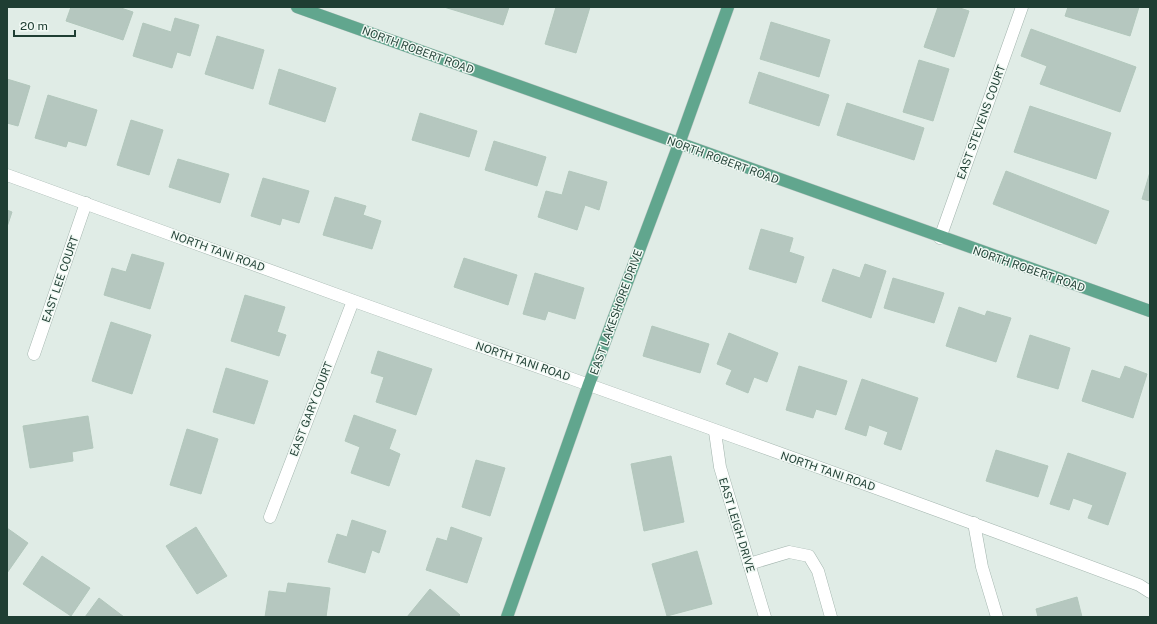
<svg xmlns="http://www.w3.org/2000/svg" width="1157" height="624" viewBox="0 0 1157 624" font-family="'Public Sans',sans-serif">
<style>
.building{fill:#b5c7bf;stroke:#b2c7bc}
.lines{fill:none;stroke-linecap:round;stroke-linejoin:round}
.minor-casing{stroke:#a2b4ad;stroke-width:13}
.major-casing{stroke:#c0c9c6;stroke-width:13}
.minor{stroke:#fff;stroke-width:12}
.major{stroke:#61a68e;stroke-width:12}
.labels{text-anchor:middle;stroke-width:3;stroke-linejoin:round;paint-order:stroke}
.street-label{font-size:11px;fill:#1f3e33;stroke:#f1f9f4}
</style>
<rect width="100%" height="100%" fill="#e0ece6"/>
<g class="building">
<path d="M71 7H118L133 12 123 40 66 21Z"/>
<path d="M444 7H509L503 25Z"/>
<path d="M556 7H590L576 53 545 44Z"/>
<path d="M938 7H957L969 11 954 57 924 47Z"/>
<path d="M1068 7H1139L1130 36 1065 16Z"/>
<path d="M175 18 199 25 190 56 177 52 172 68 133 56 143 23 171 32Z"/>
<path d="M771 22 830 40 819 77 760 59Z"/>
<path d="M1031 29 1136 67 1120 112 1040 84 1047 66 1021 56Z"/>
<path d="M217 36 264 50 253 89 205 74Z"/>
<path d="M919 60 949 69 933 121 903 112Z"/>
<path d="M279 69 336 88 325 122 269 104Z"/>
<path d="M759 72 829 95 819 126 749 103Z"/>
<path d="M7 79 30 86 18 126 7 123Z"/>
<path d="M48 95 97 110 86 146 68 141 66 147 35 138Z"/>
<path d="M847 103 924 128 914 160 837 135Z"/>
<path d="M1030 106 1111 133 1096 179 1014 152Z"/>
<path d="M420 113 477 131 469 157 412 140Z"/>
<path d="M131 120 163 130 149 175 117 165Z"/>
<path d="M494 141 546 157 537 186 485 170Z"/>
<path d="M178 159 229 174 220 203 169 187Z"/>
<path d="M569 171 607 182 599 210 585 205 577 230 538 217 546 191 562 195Z"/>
<path d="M1006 171 1109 211 1096 244 993 204Z"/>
<path d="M1150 172V201L1142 199Z"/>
<path d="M263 178 309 191 299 223 282 218 280 225 251 216Z"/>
<path d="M335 197 366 206 363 215 381 221 372 249 323 235Z"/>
<path d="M7 210 12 212 7 227Z"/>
<path d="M761 229 793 238 789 252 804 257 796 283 749 269Z"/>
<path d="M132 254 164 263 150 309 104 295 112 268 126 272Z"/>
<path d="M464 258 517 275 508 305 454 287Z"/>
<path d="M865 264 886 271 871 318 822 301 833 269 860 278Z"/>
<path d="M535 273 584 288 575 319 548 311 545 320 523 314Z"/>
<path d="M893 278 944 293 934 323 884 308Z"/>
<path d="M245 295 285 307 277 332 286 335 279 356 231 341Z"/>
<path d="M959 307 985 316 987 311 1011 318 996 362 946 346Z"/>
<path d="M111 322 151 335 132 394 92 381Z"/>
<path d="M652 326 709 344 700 373 643 356Z"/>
<path d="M729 333 778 353 767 382 754 377 748 393 726 384 732 370 717 364Z"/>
<path d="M1030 335 1070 348 1058 389 1017 377Z"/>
<path d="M378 351 432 369 416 415 376 402 384 377 371 373Z"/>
<path d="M799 366 847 381 836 415 816 409 813 418 786 410Z"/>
<path d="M1125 366 1147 374 1133 418 1082 401 1092 370 1120 379Z"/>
<path d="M226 368 268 381 254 424 213 412Z"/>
<path d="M862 379 918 398 901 450 884 444 888 432 869 425 866 436 845 429Z"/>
<path d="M354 415 396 430 389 449 400 454 389 486 351 473 360 447 345 441Z"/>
<path d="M88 416 93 448 72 452 73 461 30 468 23 426Z"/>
<path d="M187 429 218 439 201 494 170 485Z"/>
<path d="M996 450 1048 466 1038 497 986 481Z"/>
<path d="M1068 453 1126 473 1108 525 1088 518 1093 505 1073 498 1069 510 1050 504Z"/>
<path d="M671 456 684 522 644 531 631 464Z"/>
<path d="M476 460 505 468 490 516 462 507Z"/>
<path d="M352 520 386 531 379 553 372 550 365 573 328 562 337 534 347 537Z"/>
<path d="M196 527 227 576 197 594 166 546Z"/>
<path d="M451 527 482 538 467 583 426 570 437 538 447 541Z"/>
<path d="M7 528 28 543 7 573Z"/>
<path d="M697 551 712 604 667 616 652 564Z"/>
<path d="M42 556 90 588 71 616 23 584Z"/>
<path d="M288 583 330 588 326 617H265L269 591 286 593Z"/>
<path d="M430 589 460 615 458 617H407Z"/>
<path d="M1077 597 1082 617H1038L1036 609Z"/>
<path d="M99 598 124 617H85Z"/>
</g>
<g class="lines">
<g class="minor-casing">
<g id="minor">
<path d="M7 175C123 216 238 260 354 301 616 395 879 487 1139 585L1150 592"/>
<path d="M940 238 1022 7"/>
<path d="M34 354 86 203"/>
<path d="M715 432 720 467 765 617"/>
<path d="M270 517 353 301"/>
<path d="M974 523 982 567 997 617"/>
<path d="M749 564 789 552 809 556 818 571 831 617"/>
</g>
</g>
<g class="major-casing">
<g id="major">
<path d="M297 7 1150 311"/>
<path d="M507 617 589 384 679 144 728 7"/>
</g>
</g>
<use href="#minor" class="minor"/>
<use href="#major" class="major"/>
</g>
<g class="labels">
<g class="street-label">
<text transform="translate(418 50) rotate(20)" y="4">NORTH ROBERT ROAD</text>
<text transform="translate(981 122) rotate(-70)" y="4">EAST STEVENS COURT</text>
<text transform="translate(723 160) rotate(20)" y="4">NORTH ROBERT ROAD</text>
<text transform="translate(218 251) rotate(20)" y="4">NORTH TANI ROAD</text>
<text transform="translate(1029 269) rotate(19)" y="4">NORTH ROBERT ROAD</text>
<text transform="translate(60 279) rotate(-71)" y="4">EAST LEE COURT</text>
<text transform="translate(616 312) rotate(-70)" y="4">EAST LAKESHORE DRIVE</text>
<text transform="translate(523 361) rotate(19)" y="4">NORTH TANI ROAD</text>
<text transform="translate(311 409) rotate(-69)" y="4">EAST GARY COURT</text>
<text transform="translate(828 471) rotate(19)" y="4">NORTH TANI ROAD</text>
<text transform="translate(737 525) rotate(73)" y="4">EAST LEIGH DRIVE</text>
</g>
</g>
<rect width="1157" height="624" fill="none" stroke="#1f3e33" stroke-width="16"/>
<path d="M14 30v6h61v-6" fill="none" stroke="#1f3e33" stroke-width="2"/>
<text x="20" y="30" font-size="12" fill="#1f3e33" stroke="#f1f9f4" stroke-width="3" paint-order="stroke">20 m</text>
</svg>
